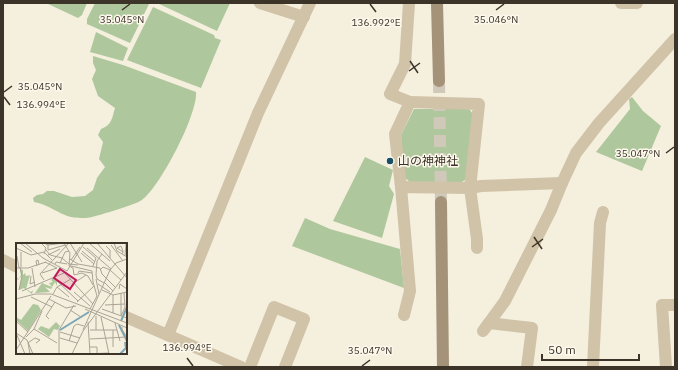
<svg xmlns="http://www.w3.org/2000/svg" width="678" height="370" viewBox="0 0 678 370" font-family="'IBM Plex Sans','Noto Sans JP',sans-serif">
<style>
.green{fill:#afc79c}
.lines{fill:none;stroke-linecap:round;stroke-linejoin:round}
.secondary-tunnel{stroke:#d0c9ba;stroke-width:12;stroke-dasharray:12 6;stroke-linecap:butt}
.street{stroke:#d0c3a8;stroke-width:12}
.secondary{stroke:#a49279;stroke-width:12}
.ticks{fill:none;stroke:#3c3329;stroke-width:1.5}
.poi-dot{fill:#194e63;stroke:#fcf8ec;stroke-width:1.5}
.labels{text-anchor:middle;stroke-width:3;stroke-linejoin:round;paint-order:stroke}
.poi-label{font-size:12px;fill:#3c3329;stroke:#fcf8ec;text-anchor:start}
.inset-river{fill:none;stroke:#7aa7b6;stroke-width:2}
.inset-road{fill:none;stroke:#aba496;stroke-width:1}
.view{fill:#c2185b;fill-opacity:0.15;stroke:#c2185b;stroke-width:2}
.inset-edge{fill:none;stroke:#3c3329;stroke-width:2}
.ticks-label{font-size:10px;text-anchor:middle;fill:#3c3329;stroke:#fcf8ec;stroke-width:3;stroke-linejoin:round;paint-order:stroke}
</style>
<rect width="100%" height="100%" fill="#f5efde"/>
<g class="green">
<path d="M46 3H87L82 15 78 18Z"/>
<path d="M95 3H146L149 4 130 43 87 24V19Z"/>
<path d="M157 3H230L217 31Z"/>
<path d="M153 7 214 35 215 38 221 40 201 88 127 60Z"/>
<path d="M96 32 128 48 123 61 90 52Z"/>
<path d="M93 56 123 65 196 92C198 114 160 187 142 200 137 204 92 218 86 218 80 218 71 218 65 215 55 211 46 204 34 202L33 198 37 195 43 194 47 191H54L72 197 85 196 93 190 97 178 105 167 99 159 103 142 98 135 101 129C112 125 112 118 115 108L98 96 92 79 96 70 93 63Z"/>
<path d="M632 97 643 111 661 126 642 171 596 152 630 109 629 99Z"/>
<path d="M414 109H469L473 114 466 179 462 182H410L404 177 401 135Z"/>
<path d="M365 157 393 170 389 186 394 194 382 238 333 221Z"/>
<path d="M305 218 330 229 400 249 404 288 292 246Z"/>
</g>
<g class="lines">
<path class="secondary-tunnel" d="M439 81 441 202"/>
<g class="street">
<path d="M260 3 304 17"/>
<path d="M621 3H637"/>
<path d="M410 102 479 104 470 188 481 186 562 183"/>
<path d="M401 187 395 134 410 102 390 94 405 64 409 3"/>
<path d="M3 260 17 267"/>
<path d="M404 315 410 291 401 187 470 188 477 239V248"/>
<path d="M126 317 241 367"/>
<path d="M489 323 532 328 527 367"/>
<path d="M483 331 505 301 551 210 562 183 576 153 599 123 675 39"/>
<path d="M168 335 258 113 310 3"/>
<path d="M250 367 274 307 304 319 285 367"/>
<path d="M593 367 600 223 603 212"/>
<path d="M666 367 662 305H675"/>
</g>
<g class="secondary">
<path d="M437 3 439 81"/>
<path d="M441 202 443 367"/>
</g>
</g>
<path class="ticks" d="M370 4 376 12M122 10 130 4M496 10 504 4M410 61 418 73M409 71 420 63M4 92 12 86M4 97 10 105M666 153 674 147M534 237 542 249M532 247 543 239M187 358 193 366M362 366 370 360"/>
<circle class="poi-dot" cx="390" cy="161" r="4"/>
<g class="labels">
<g class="poi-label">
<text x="398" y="165">山の神神社</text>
</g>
</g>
<g transform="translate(16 243)">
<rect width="111" height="111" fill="#f5efde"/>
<path d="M4 26 7 27V32L9 30 10 33 14 32 10 46 15 49 17 47 16 51 8 45 3 47 6 33 2 37 0 34 3 36 5 32ZM37 35 41 38V43L39 39 35 46 29 44 34 49 19 50 26 40 36 44 33 40 37 39 35 37ZM17 61 22 62 25 67 12 88 0 77V74L5 77ZM40 79 44 83 42 87 38 86 33 94 22 86 25 83 33 86Z" fill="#afc79c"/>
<path class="inset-river" d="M105 78 111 64M103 82 111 98M44 87 73 69M104 111 110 105 109 99"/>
<path class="inset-road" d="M4 0 16 9M9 0 27 15 51 28 68 0M25 0 30 5 28 11M28 0 32 2 48 0M32 0V7L49 2M48 0 54 10 53 23 57 25 58 32M54 0 66 19M73 0 94 18M81 0 111 35M98 0 101 8 111 14M95 2 107 18M90 3 94 7V15M67 4 80 15 77 23M0 5 15 12 28 9 36 17M71 5 95 26M30 7 34 12 46 15M66 8 79 19M65 10 78 21M86 11 81 18 80 32 81 36 88 40M106 11 107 9V8L105 3 101 5 107 9M32 12 44 6M1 13 3 25M109 13 110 1M46 15 53 21 62 22M54 16 62 21 84 25 86 31 99 44M55 17 64 4M29 19 41 25M44 20 49 9 53 8M39 21 40 19 51 21M21 23 20 18 22 17 23 22M55 23 76 28 77 39M5 24V9M0 25H12L30 19M16 25 19 44M46 27 77 61M26 30 41 25M62 30 63 28 76 30M58 32 66 30 72 33 77 42M15 33 14 41 19 39M38 35 62 58M80 36 83 51M28 37 24 31 53 0M105 37 94 27 100 20 111 16M88 39 97 48M58 40 70 32M82 41 94 49M41 44 53 54M103 46 104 41 111 46M3 47 6 33 4 24M86 47 97 52V70M6 48 48 30M58 49 74 63M37 51 41 44 55 36M97 52 111 49M15 54 36 64M0 56 19 51H35L111 80M33 56 50 65 60 63M61 59 78 43M89 62 109 61M69 66 111 85M74 66 81 53 77 39M86 66 111 75M54 67 65 74M105 72V50M80 73V87M105 73 109 64 108 50M85 74 93 111M33 76 30 73 39 59M0 78 12 89M72 79 74 111M99 80 104 98M107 85H105L111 94M18 86 41 100M67 87 94 27 87 24 85 26M74 87H101M44 89 64 95M0 90 11 97 17 111M0 90 9 111M10 94 18 86 26 68M44 95 61 100M74 96 111 94M53 98 58 83 61 81 68 83M74 104H81V110M97 104V87M0 107 35 53M14 111 12 100 19 95 24 97 20 100M43 111V87L58 62M56 111 67 88 111 29M70 111 93 110"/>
<path class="view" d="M44 26 60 37 54 46 38 35Z"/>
<rect width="111" height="111" class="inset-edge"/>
</g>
<g class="ticks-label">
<text x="122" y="23">35.045°N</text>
<text x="496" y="23">35.046°N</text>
<text x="376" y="26">136.992°E</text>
<text x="40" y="90">35.045°N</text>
<text x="41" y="108">136.994°E</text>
<text x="638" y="157">35.047°N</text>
<text x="187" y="351">136.994°E</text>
<text x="370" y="354">35.047°N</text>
</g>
<rect width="678" height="370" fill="none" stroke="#3c3329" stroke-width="8"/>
<path d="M542 354v6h97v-6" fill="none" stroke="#3c3329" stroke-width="2"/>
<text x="548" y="354" font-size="12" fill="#3c3329" stroke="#fcf8ec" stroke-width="3" paint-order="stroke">50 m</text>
</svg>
